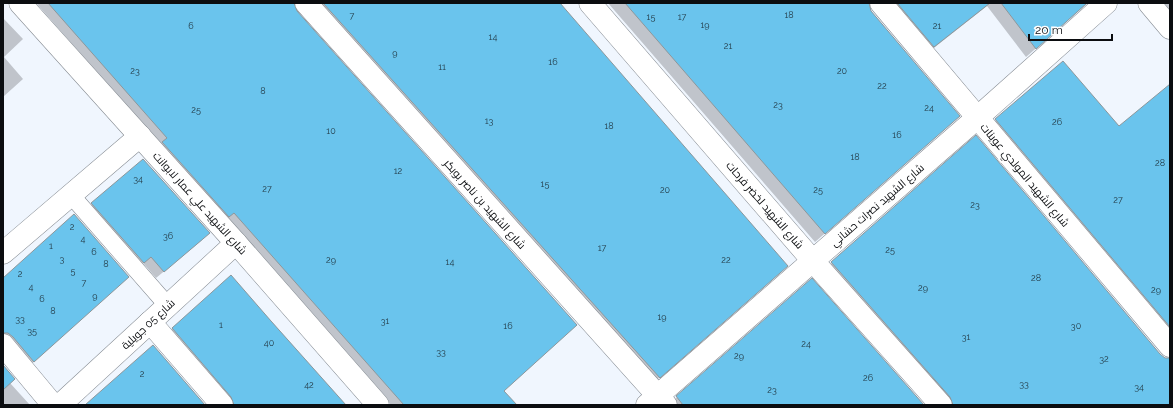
<svg xmlns="http://www.w3.org/2000/svg" width="1173" height="408" viewBox="0 0 1173 408" font-family="Raleway,Cairo,sans-serif">
<style>
.shadow{fill:#0003}
.building{fill:#6ac4ed;stroke:#8d979b}
.lines{fill:none;stroke-linecap:round;stroke-linejoin:round}
.service-casing{stroke:#858b92;stroke-width:18}
.minor-casing{stroke:#858b92;stroke-width:23}
.service{stroke:#fff;stroke-width:17}
.minor{stroke:#fff;stroke-width:22}
.labels{text-anchor:middle;stroke-width:4;stroke-linejoin:round;paint-order:stroke}
.number-label{font-size:9px;fill:#233b47}
.street-label{font-size:11px;fill:#0b0d10;stroke:#fff}
</style>
<rect width="100%" height="100%" fill="#f0f6fe"/>
<g class="shadow">
<path d="M36 3H293V6L503 391 516 405H391Z"/>
<path d="M310 3H559L780 273 652 384Z"/>
<path d="M608 3H868L871 12 959 116 815 242Z"/>
<path d="M880 3H1088L1026 57 987 6 925 55Z"/>
<path d="M1161 3H1170V13Z"/>
<path d="M3 18 23 39 4 57 23 79 3 97Z"/>
<path d="M1170 86V343L988 127 996 120 1119 127Z"/>
<path d="M976 137 1160 355 1165 359H1170V405H943L824 270Z"/>
<path d="M92 204 202 240 156 278 143 263 136 269 85 211Z"/>
<path d="M231 276 345 405H225L165 335Z"/>
<path d="M3 279 121 283 26 369 3 342Z"/>
<path d="M812 280 923 405H669L676 398Z"/>
<path d="M3 366 10 383 30 405H3Z"/>
</g>
<g class="building">
<path d="M48 3H294L297 11 577 325 504 391 517 405H404L234 213 229 217 162 142 167 138Z"/>
<path d="M323 3H560L788 266 660 378Z"/>
<path d="M625 3H869L871 11 960 116 825 234Z"/>
<path d="M897 3H990L934 47Z"/>
<path d="M1001 3H1087L1036 49Z"/>
<path d="M1063 61 1119 126 1170 84V327L995 119Z"/>
<path d="M976 135 1160 354 1165 358H1170V405H953L950 397 831 262Z"/>
<path d="M143 159 210 233 164 272 151 257 144 263 91 203Z"/>
<path d="M74 214 129 277 34 362 13 337 8 333H3V278Z"/>
<path d="M231 275 271 321 346 405H234L231 397 172 328Z"/>
<path d="M812 278 924 405H683L676 396Z"/>
<path d="M153 345 205 405H85Z"/>
<path d="M3 365 15 379 3 390Z"/>
</g>
<g class="lines">
<g class="service-casing">
<path id="service" d="M71 195 168 306"/>
</g>
<g class="minor-casing">
<g id="minor">
<path d="M20 3 236 243 378 405"/>
<path d="M306 3 666 405"/>
<path d="M590 3 813 261 941 405"/>
<path d="M881 3 1170 346"/>
<path d="M1149 3 1170 28"/>
<path d="M3 253 140 136"/>
<path d="M150 322 222 405"/>
<path d="M3 345 53 405"/>
<path d="M60 405 236 243"/>
<path d="M647 405 977 118 1106 3"/>
</g>
</g>
<use href="#service" class="service"/>
<use href="#minor" class="minor"/>
</g>
<g class="labels">
<g class="number-label">
<text x="789" y="18">18</text>
<text x="352" y="19">7</text>
<text x="651" y="20">15</text>
<text x="682" y="20">17</text>
<text x="705" y="28">19</text>
<text x="191" y="29">6</text>
<text x="937" y="29">21</text>
<text x="493" y="40">14</text>
<text x="728" y="49">21</text>
<text x="395" y="56">9</text>
<text x="553" y="65">16</text>
<text x="442" y="70">11</text>
<text x="135" y="74">23</text>
<text x="842" y="74">20</text>
<text x="882" y="89">22</text>
<text x="263" y="94">8</text>
<text x="778" y="108">23</text>
<text x="929" y="111">24</text>
<text x="196" y="113">25</text>
<text x="489" y="124">13</text>
<text x="1057" y="125">26</text>
<text x="609" y="129">18</text>
<text x="331" y="134">10</text>
<text x="897" y="138">16</text>
<text x="855" y="160">18</text>
<text x="1160" y="166">28</text>
<text x="398" y="174">12</text>
<text x="138" y="182">34</text>
<text x="545" y="187">15</text>
<text x="267" y="192">27</text>
<text x="665" y="193">20</text>
<text x="818" y="193">25</text>
<text x="1118" y="203">27</text>
<text x="975" y="208">23</text>
<text x="72" y="230">2</text>
<text x="168" y="239">36</text>
<text x="83" y="242">4</text>
<text x="51" y="249">1</text>
<text x="602" y="251">17</text>
<text x="890" y="253">25</text>
<text x="94" y="255">6</text>
<text x="62" y="262">3</text>
<text x="331" y="263">29</text>
<text x="726" y="263">22</text>
<text x="450" y="265">14</text>
<text x="106" y="267">8</text>
<text x="73" y="274">5</text>
<text x="20" y="277">2</text>
<text x="1036" y="281">28</text>
<text x="84" y="286">7</text>
<text x="31" y="290">4</text>
<text x="923" y="291">29</text>
<text x="1156" y="293">29</text>
<text x="95" y="299">9</text>
<text x="42" y="302">6</text>
<text x="53" y="314">8</text>
<text x="662" y="320">19</text>
<text x="20" y="322">33</text>
<text x="385" y="324">31</text>
<text x="221" y="328">1</text>
<text x="508" y="329">16</text>
<text x="1076" y="329">30</text>
<text x="32" y="334">35</text>
<text x="966" y="340">31</text>
<text x="269" y="346">40</text>
<text x="806" y="347">24</text>
<text x="441" y="355">33</text>
<text x="739" y="359">29</text>
<text x="1104" y="362">32</text>
<text x="142" y="377">2</text>
<text x="868" y="381">26</text>
<text x="1024" y="387">33</text>
<text x="309" y="388">42</text>
<text x="1139" y="390">34</text>
<text x="772" y="393">23</text>
</g>
<g class="street-label">
<text transform="translate(1025 175) rotate(50)" y="4">شارع الشهيد المولدي عوينات</text>
<text transform="translate(200 203) rotate(48)" y="4">شارع الشهيد علي عمار لابوانت</text>
<text transform="translate(485 204) rotate(48)" y="4">شارع الشهيد بن ناصر بوبكر</text>
<text transform="translate(765 205) rotate(49)" y="4">شارع الشهيد لخضر فرحات</text>
<text transform="translate(877 205) rotate(-41)" y="4">شارع الشهيد نصرات حشاني</text>
<text transform="translate(148 324) rotate(-43)" y="4">شارع 05 جويلية</text>
</g>
</g>
<rect width="1173" height="408" fill="none" stroke="#0b0d10" stroke-width="8"/>
<path d="M1029 34v6h83v-6" fill="none" stroke="#0b0d10" stroke-width="2"/>
<text x="1035" y="34" font-size="12" fill="#0b0d10" stroke="#ffffff" stroke-width="3" paint-order="stroke">20 m</text>
</svg>
